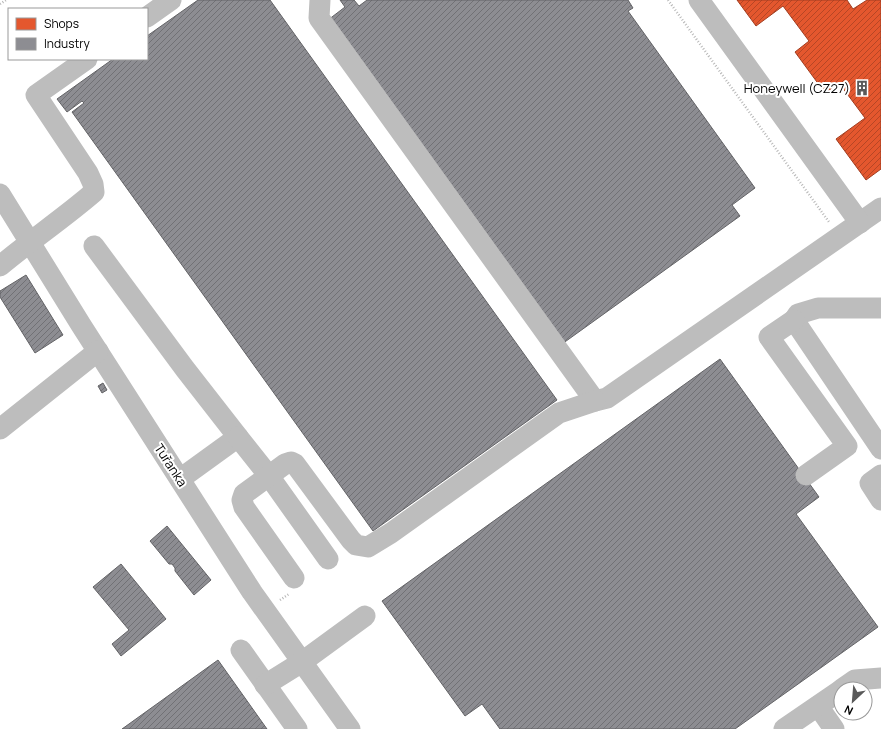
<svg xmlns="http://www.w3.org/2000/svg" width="881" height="729" viewBox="0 0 881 729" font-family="Manrope,sans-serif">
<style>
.shops{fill:url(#shops-hatch);stroke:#a03d20}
.industry{fill:url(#industry-hatch);stroke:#636366}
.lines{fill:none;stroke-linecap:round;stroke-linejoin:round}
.path{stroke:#b8b8b8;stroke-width:2.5;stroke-dasharray:1 2;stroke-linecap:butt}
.minor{stroke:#bdbdbd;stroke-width:21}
.labels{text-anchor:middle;stroke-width:4;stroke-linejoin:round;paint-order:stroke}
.poi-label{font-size:13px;fill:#000;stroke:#fff;text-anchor:end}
.street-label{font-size:13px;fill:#000;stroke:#fff}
</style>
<defs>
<pattern id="shops-hatch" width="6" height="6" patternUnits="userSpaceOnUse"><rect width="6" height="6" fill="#e4572e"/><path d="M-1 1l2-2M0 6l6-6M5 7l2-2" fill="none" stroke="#b64625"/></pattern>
<pattern id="industry-hatch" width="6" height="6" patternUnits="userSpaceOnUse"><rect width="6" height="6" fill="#8d8d92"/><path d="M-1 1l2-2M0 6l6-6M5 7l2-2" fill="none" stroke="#717175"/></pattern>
</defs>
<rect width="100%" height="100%" fill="#fff"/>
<path class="shops" d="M737 0H847L853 9 867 0H881V169L866 180 836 139 865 118 839 83 825 93 795 52 809 41 783 6 756 26Z"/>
<g class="industry">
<path d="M198 0H270L557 400 373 531 72 112 84 103 82 101 67 112 57 99 113 59H147V36Z"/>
<path d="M340 0H354L359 6 367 0H628L633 8 628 11 755 188 732 205 740 216 562 344 328 20 345 7Z"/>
<path d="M26 275 63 335 35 353 0 297V291Z"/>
<path d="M720 359 819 497 796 514 878 627 735 729H500L482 704 465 716 382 601Z"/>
<path d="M103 383 107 390 102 393 98 386Z"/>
<path d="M167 526 211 580 194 595 175 571V568L172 564H169L150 541Z"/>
<path d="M121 564 166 619 121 656 112 644 129 630 93 587Z"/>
<path d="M218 660 267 729H122Z"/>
</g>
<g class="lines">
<g class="path">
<path d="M668 0 829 222"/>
<path d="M0 4 6 0"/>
<path d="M280 600 289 594"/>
</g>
<g class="minor">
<path d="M320 0 319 18 595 401 607 398 881 208"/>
<path d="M699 0 860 223"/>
<path d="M147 17 171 0"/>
<path d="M0 194 81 325 252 592 350 729"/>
<path d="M94 246 185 369 238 437 180 479"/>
<path d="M0 266C31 240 64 218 94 192L93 184 88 173 36 95 87 59"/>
<path d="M881 308H818L798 314 794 320 881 449"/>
<path d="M794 320 769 337 847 446 806 475"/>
<path d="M0 429 98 351"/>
<path d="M238 437 269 476 328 559"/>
<path d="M881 475 870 483 881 500"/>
<path d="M294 578 244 507 242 500 244 494 285 464 291 462 295 464 351 540 356 545 368 547 391 533 559 413 595 401"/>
<path d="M241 650 297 729"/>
<path d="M265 685 302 662 365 616"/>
<path d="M842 689 855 680 881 678"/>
<path d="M818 706 834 729"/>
<path d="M784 729 841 690"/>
</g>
</g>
<defs>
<g id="building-bare" transform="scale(1.2)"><path d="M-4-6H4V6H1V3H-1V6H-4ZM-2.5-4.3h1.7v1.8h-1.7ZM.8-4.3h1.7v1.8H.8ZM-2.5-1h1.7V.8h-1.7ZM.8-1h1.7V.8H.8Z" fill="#595959" stroke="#fff" stroke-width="2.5" paint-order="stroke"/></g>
</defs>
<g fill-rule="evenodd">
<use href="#building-bare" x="862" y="88"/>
</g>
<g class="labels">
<g class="poi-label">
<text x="850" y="93">Honeywell (CZ27)</text>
</g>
<g class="street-label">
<text transform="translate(171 465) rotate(57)" y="5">Tuřanka</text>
</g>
</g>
<rect x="8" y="8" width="140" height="52" fill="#ffffff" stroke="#999999"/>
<rect x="16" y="18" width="20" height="12" fill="#e4572e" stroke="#999999"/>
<text x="44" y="28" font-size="12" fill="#000000">Shops</text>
<rect x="16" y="38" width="20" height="12" fill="#8d8d92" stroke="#999999"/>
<text x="44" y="48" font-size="12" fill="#000000">Industry</text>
<g transform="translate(853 701) rotate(206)"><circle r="19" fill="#ffffff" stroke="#999999"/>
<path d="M0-3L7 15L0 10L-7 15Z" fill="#595959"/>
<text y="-6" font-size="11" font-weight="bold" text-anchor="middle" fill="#000000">N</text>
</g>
</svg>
